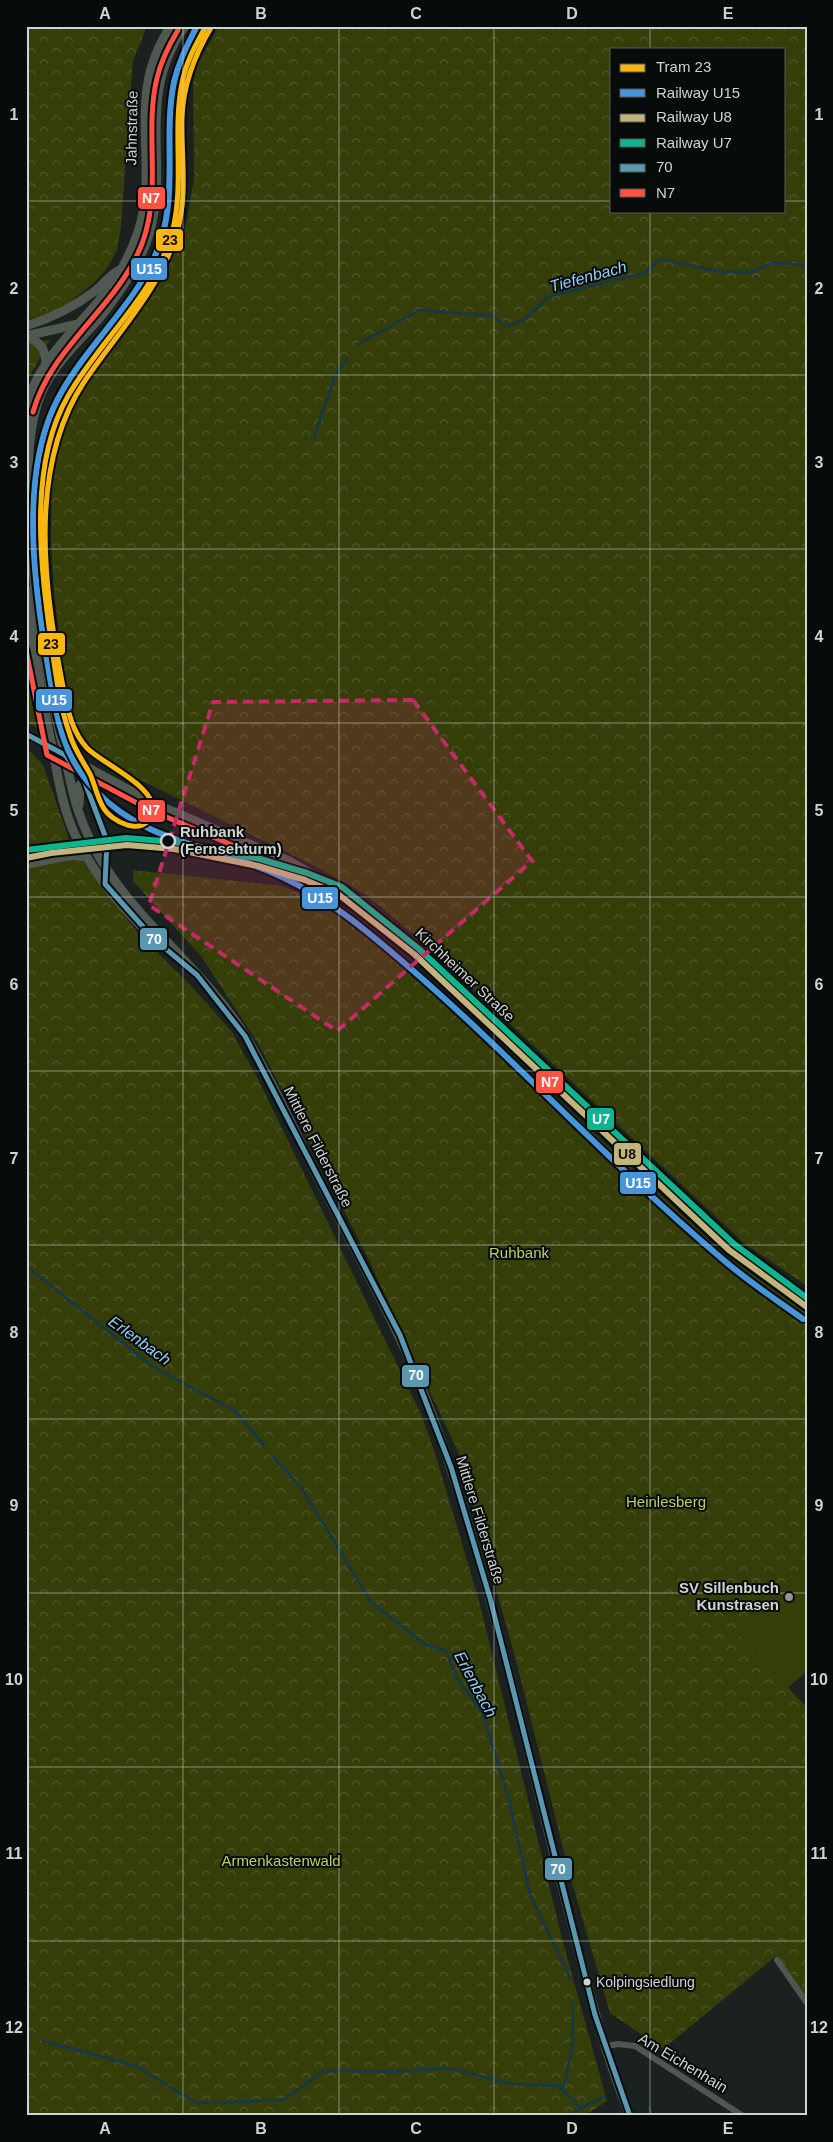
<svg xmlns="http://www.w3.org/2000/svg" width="833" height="2142" viewBox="0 0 833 2142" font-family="Arial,sans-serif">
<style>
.grass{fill:#353d09}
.forest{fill:url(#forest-crowns);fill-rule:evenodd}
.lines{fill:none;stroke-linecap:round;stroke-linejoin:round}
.stream{stroke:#12384e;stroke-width:2.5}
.minor{stroke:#4f5750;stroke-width:6}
.secondary{stroke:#505951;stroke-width:9}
.bus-1-casing{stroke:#070b0a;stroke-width:9}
.bus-2-casing{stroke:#070b0a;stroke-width:9}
.bus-1{stroke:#5a97b0;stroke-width:5}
.bus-2{stroke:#ff5245;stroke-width:5}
.rail-1-casing{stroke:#070b0a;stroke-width:10}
.rail-2-casing{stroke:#070b0a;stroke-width:10}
.rail-3-casing{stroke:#070b0a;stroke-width:10}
.rail-1{stroke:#4694d9;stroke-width:6}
.rail-2{stroke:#c3b47d;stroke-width:6}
.rail-3{stroke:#0eb48d;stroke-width:6}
.tram-1-casing{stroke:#070b0a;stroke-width:9}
.tram-1{stroke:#f8b710;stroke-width:5}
.marked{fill:#c32b67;fill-opacity:0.2;stroke:#c32b67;stroke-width:4;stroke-dasharray:10 6;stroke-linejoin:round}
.grid{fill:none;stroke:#ced4d2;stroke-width:1;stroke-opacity:0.55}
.stop-dot{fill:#070b0a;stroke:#ced4d2;stroke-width:2.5}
.poi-dot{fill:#8f9593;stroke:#070b0a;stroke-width:2}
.bus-dot{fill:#ced4d2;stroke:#070b0a;stroke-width:2}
.labels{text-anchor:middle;stroke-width:4;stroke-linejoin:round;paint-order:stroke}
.bus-label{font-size:14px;fill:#ced4d2;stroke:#070b0a;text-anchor:start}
.street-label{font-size:15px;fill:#ced4d2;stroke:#070b0a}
.stop-label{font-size:15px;font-weight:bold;fill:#ced4d2;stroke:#070b0a;text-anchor:start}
.park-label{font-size:15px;fill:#becf65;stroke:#070b0a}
.poi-label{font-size:15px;font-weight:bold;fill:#ced4d2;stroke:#070b0a;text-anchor:end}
.water-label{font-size:16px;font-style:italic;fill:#94cdf3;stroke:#070b0a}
.line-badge{stroke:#070b0a;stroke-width:2}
.badge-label{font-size:14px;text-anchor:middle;font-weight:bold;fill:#fff}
.pale-badge-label{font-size:14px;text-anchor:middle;font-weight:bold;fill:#111}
.neatline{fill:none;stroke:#ced4d2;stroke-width:2}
.grid-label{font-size:16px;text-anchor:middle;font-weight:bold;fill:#ced4d2}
</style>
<defs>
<pattern id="forest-crowns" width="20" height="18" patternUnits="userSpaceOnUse" patternTransform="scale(1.25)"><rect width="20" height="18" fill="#353d09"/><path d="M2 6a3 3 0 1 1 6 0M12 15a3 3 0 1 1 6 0" fill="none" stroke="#51582c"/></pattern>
</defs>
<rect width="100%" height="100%" fill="#1b211f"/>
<g class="grass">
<path d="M26 644 40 723 37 728 26 722Z"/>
<path d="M807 1564V1671L788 1688 735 1630Z"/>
</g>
<g class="forest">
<path d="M26 26H147L133 61 121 226 117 250 108 267 95 282 55 314 26 319Z"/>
<path d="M219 26H807V1286L744 1243 425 944 365 894 313 865 108 764 90 745 74 722 62 660 54 592 51 539 52 474 55 449 62 427 75 403 143 305 171 259 185 230 194 179 193 82 198 63ZM612 49H784V211H612Z"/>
<path d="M50 340 26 383V342Z"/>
<path d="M26 747 43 765 69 839 89 870 138 933 195 990 232 1032 258 1079 421 1414 434 1450 478 1597 564 1946 607 2101 584 2116H26Z"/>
<path d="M133 870 282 886 320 902 352 920 410 962 725 1255 807 1314V1564L735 1630 807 1708V1999L776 1956 663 2049 610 2013 570 1876 518 1668 458 1452 365 1252 259 1045 201 956 133 881Z"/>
</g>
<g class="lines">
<g class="stream">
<path d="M358 344 420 310 493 316 506 326 522 321 550 296 645 273 660 259 722 272H752L770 264 785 263 807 266"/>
<path d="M314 438 335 375 347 359"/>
<path d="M26 1266 152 1366 235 1411 265 1446"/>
<path d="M272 1455 302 1489 371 1602 426 1645 446 1651 457 1678 482 1712 508 1796 530 1895 571 1980"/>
<path d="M26 2037H30"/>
<path d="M43 2041 136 2066 196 2103 283 2100 325 2070 386 2072 448 2068 512 2084 559 2086 581 2108 604 2097"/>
<path d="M563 2090 572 2048 573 2002"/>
<path d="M649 2108 653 2116"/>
<path d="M569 2116 581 2108"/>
</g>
<g class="minor">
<path d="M26 866 70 857 88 858"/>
<path d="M777 1960 807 2003"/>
<path d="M606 2046 618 2044 635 2046 743 2116"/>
</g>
<g class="secondary">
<path d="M185 26C131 103 175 169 145 246 135 270 119 293 103 314 79 343 48 367 37 405 25 444 28 489 30 530 34 602 45 672 62 743 67 765 71 788 78 810 85 831 95 852 108 871 148 931 208 975 246 1037 277 1089 301 1146 329 1199 365 1270 405 1340 432 1415 490 1572 523 1737 565 1898 584 1971 601 2045 630 2116"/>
<path d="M26 326C52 318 74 307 95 291 105 283 110 274 122 269"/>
<path d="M26 336 78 324"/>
<path d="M27 336C40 343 45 348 46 362"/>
<path d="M26 410C35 363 73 333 101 298 117 279 130 256 138 232 161 161 123 96 171 26"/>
<path d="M26 589C32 642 41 694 52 747 58 777 62 806 75 835 95 877 128 917 164 947"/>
<path d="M26 734 153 803 289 861 361 903 419 949 694 1209 733 1244 807 1299"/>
<path d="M79 805 80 785 88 777 100 775"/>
</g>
<g class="bus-1-casing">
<path id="bus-1" d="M26 734 65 755 84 780 107 841 105 884 154 939 197 975 245 1036 400 1335 451 1467 490 1598 595 2015 630 2116"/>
</g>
<g class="bus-2-casing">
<g id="bus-2">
<path d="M33 412C52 344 119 307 143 241 162 187 144 132 157 78 161 61 169 45 178 30"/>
<path d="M26 650 47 755 150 810 286 868 357 909 414 955 728 1250 803 1305"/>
</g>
</g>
<use href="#bus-1" class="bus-1"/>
<use href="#bus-2" class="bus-2"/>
<g class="rail-1-casing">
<path id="rail-1" d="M197 26C188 44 179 61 174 82 163 135 178 190 160 243 139 306 80 348 53 409 20 484 35 593 49 672 53 694 56 718 64 739 70 758 81 775 95 790 139 837 198 844 256 866 296 881 333 904 366 931 491 1032 598 1154 720 1257 746 1280 775 1299 803 1319"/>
</g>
<g class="rail-2-casing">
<path id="rail-2" d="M26 858 51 853 127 845 174 849 258 866 305 880 338 894 414 954 729 1250 807 1307"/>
</g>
<g class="rail-3-casing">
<path id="rail-3" d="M26 850 126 838 175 842 260 859 307 873 342 887 419 949 734 1244 807 1298"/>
</g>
<use href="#rail-1" class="rail-1"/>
<use href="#rail-2" class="rail-2"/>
<use href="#rail-3" class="rail-3"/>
<g class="tram-1-casing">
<path id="tram-1" d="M206 26C196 44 186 62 182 83 172 132 185 183 172 233 154 296 100 340 68 396 27 467 41 571 52 648 56 677 60 707 70 735 74 749 83 761 90 774 95 785 97 797 103 807 111 822 144 838 152 814 161 788 102 764 87 748 73 733 68 712 64 692 45 594 26 470 84 382 117 333 160 290 177 232 188 195 181 156 182 118 183 84 195 54 212 26"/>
</g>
<use href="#tram-1" class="tram-1"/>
</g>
<path class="marked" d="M413 700 532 861 337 1031 149 905 213 702Z"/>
<path class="grid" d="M183 26V2116M339 26V2116M494 26V2116M650 26V49M26 201H612M784 201H807M650 211V2116M26 375H807M26 549H807M26 723H807M26 897H807M26 1071H807M26 1245H807M26 1419H807M26 1593H807M26 1767H807M26 1941H807"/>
<circle class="stop-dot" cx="168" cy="841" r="7"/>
<circle class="poi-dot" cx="789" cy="1597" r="5"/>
<circle class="bus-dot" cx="587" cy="1982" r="4.5"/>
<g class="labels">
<g class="bus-label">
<text x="596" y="1987">Kolpingsiedlung</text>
</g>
<g class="street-label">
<text transform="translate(132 128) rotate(-89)" y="5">Jahnstraße</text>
<text transform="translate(465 975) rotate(43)" y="5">Kirchheimer Straße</text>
<text transform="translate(318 1147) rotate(63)" y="5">Mittlere Filderstraße</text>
<text transform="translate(480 1520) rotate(73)" y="5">Mittlere Filderstraße</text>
<text transform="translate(683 2063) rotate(31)" y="5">Am Eichenhain</text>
</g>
<g class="stop-label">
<text x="180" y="837">Ruhbank<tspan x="180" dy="17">(Fernsehturm)</tspan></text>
</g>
<g class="park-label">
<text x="519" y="1258">Ruhbank</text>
<text x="666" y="1507">Heinlesberg</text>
<text x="281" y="1866">Armenkastenwald</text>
</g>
<g class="poi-label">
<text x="779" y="1593">SV Sillenbuch<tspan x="779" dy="17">Kunstrasen</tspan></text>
</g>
<g class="water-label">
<text transform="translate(588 276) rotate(-15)" y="6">Tiefenbach</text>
<text transform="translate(140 1340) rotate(36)" y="6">Erlenbach</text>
<text transform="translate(476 1684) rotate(62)" y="6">Erlenbach</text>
</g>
</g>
<g class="line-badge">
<rect x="137" y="186" width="29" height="24" rx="5" fill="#ff5245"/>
<rect x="155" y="228" width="29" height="24" rx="5" fill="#f8b710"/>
<rect x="130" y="257" width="38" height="24" rx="5" fill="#4694d9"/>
<rect x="37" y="632" width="29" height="24" rx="5" fill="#f8b710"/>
<rect x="35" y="688" width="38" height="24" rx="5" fill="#4694d9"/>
<rect x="137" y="799" width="29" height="24" rx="5" fill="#ff5245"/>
<rect x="301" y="886" width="38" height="24" rx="5" fill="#4694d9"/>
<rect x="139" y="927" width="29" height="24" rx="5" fill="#5a97b0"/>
<rect x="535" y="1070" width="29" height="24" rx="5" fill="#ff5245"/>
<rect x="586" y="1107" width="29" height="24" rx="5" fill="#0eb48d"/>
<rect x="613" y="1142" width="29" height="24" rx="5" fill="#c3b47d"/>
<rect x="619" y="1171" width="38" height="24" rx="5" fill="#4694d9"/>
<rect x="401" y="1364" width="29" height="24" rx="5" fill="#5a97b0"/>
<rect x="544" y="1857" width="29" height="24" rx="5" fill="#5a97b0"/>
</g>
<g class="badge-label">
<text x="151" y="203">N7</text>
<text x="149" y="274">U15</text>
<text x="54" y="705">U15</text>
<text x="151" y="815">N7</text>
<text x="320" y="903">U15</text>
<text x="154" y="944">70</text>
<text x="550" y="1087">N7</text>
<text x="601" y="1124">U7</text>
<text x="638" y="1188">U15</text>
<text x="416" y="1380">70</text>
<text x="558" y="1874">70</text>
</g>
<g class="pale-badge-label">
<text x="170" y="245">23</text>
<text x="51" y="649">23</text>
<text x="627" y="1159">U8</text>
</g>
<rect width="833" height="2142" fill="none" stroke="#070b0a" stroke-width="55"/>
<rect x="610" y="48" width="175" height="165" fill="#070b0a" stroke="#575b5a"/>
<rect x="620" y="64" width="25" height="8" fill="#f8b710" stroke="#575b5a"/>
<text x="656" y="72" font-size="15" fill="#ced4d2">Tram 23</text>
<rect x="620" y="89" width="25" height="8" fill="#4694d9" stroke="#575b5a"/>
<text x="656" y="98" font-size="15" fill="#ced4d2">Railway U15</text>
<rect x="620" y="114" width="25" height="8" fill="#c3b47d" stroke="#575b5a"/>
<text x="656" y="122" font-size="15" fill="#ced4d2">Railway U8</text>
<rect x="620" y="139" width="25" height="8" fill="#0eb48d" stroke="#575b5a"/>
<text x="656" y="148" font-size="15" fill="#ced4d2">Railway U7</text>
<rect x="620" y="164" width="25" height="8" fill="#5a97b0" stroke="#575b5a"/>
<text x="656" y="172" font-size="15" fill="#ced4d2">70</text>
<rect x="620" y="189" width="25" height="8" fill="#ff5245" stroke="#575b5a"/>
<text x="656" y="198" font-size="15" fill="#ced4d2">N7</text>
<rect x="28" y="28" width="778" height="2086" class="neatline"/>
<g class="grid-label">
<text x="105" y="19">A</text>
<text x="261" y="19">B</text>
<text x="416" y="19">C</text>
<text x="572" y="19">D</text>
<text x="728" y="19">E</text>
<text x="14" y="120">1</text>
<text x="819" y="120">1</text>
<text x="14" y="294">2</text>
<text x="819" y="294">2</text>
<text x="14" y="468">3</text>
<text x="819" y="468">3</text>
<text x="14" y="642">4</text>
<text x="819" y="642">4</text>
<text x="14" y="816">5</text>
<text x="819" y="816">5</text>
<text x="14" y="990">6</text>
<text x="819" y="990">6</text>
<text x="14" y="1164">7</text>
<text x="819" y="1164">7</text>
<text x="14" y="1338">8</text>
<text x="819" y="1338">8</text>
<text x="14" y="1511">9</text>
<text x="819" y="1511">9</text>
<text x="14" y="1685">10</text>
<text x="819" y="1685">10</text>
<text x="14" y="1859">11</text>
<text x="819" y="1859">11</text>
<text x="14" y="2033">12</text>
<text x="819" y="2033">12</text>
<text x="105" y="2134">A</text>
<text x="261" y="2134">B</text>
<text x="416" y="2134">C</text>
<text x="572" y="2134">D</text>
<text x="728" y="2134">E</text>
</g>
</svg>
